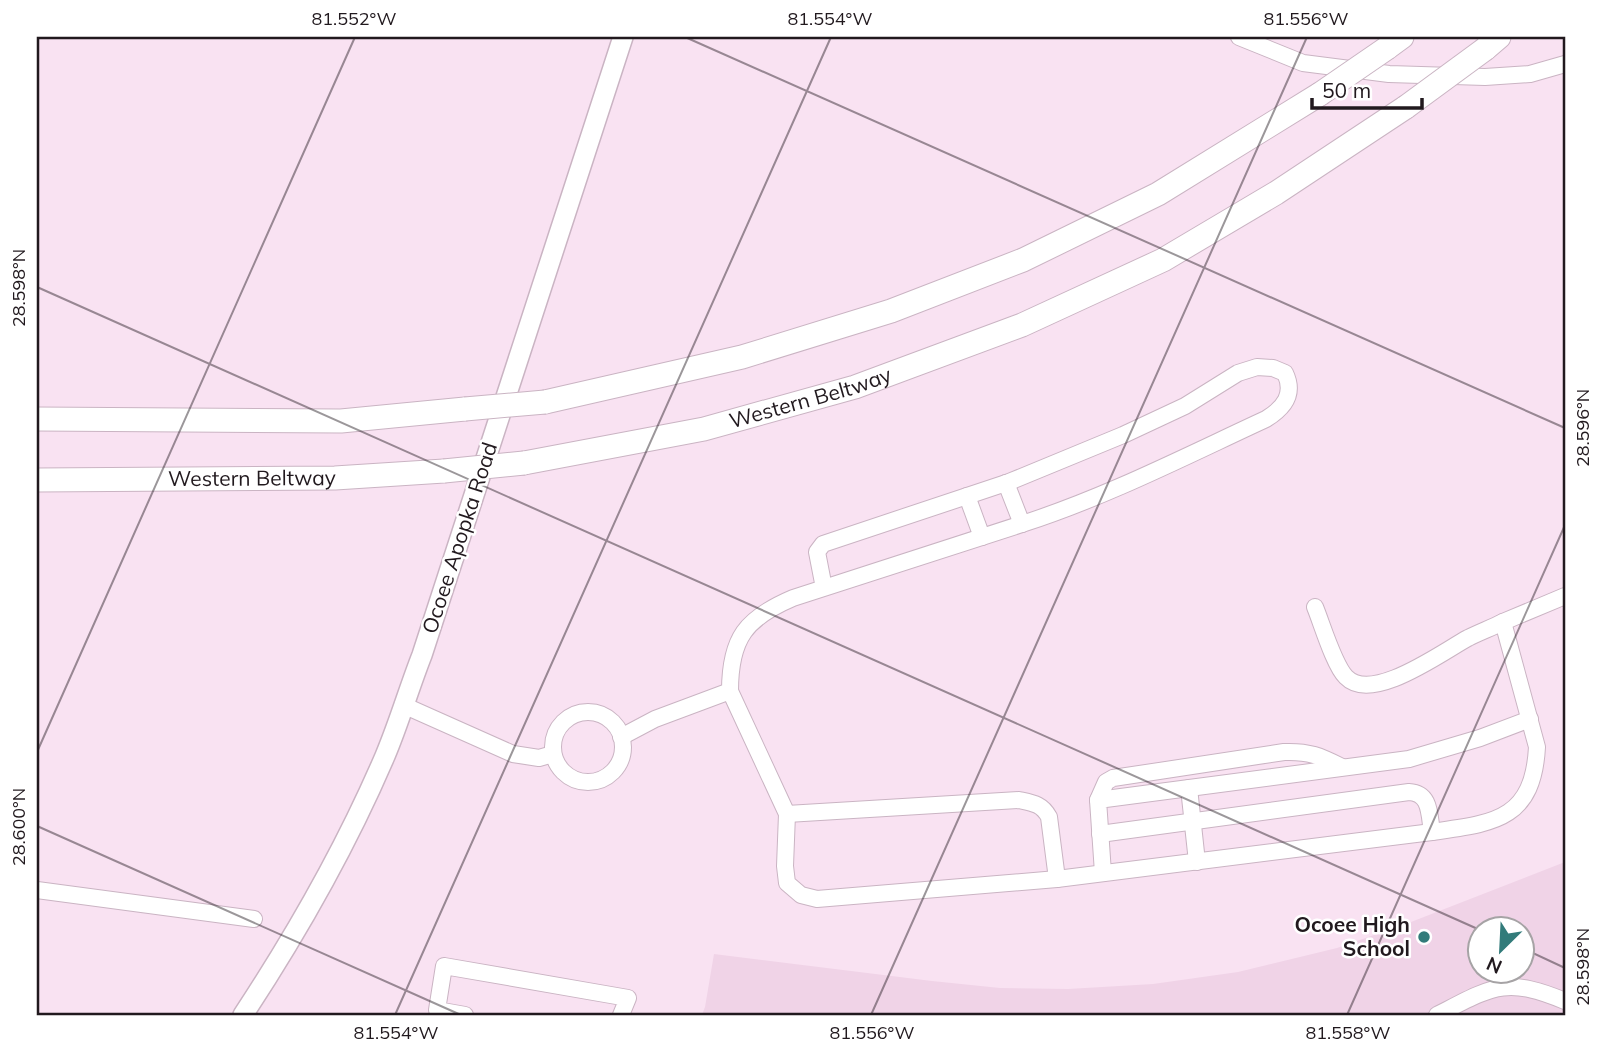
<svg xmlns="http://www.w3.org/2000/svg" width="1602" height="1052" viewBox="0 0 1602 1052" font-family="Mulish,sans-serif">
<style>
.built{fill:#f0d3e7;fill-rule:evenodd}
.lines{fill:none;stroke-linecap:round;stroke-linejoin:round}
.minor-casing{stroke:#cab4c3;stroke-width:18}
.major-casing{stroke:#cab4c3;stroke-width:22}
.highway-casing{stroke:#cab4c3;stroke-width:25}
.minor{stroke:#fff;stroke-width:16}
.major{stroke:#fff;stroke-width:19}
.highway{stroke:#fff;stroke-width:23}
.highway-bridge-casing{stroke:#cab4c3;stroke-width:25;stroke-linecap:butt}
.highway-bridge{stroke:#fff;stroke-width:23}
.ticks{fill:none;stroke:#21191e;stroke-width:2;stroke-opacity:0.45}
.poi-dot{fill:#327b7a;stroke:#fff;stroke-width:2.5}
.labels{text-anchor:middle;stroke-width:5;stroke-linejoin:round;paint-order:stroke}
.street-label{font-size:21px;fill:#21191e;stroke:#fff}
.poi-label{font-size:21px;font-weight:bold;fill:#21191e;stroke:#fff;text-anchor:end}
.neatline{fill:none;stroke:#21191e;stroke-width:2.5}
.ticks-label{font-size:18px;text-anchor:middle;fill:#21191e}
</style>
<rect width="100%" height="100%" fill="#f9e2f2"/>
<path class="built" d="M1565 862V1015H702L705 1007 714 954 932 981 1000 988 1068 989 1153 984 1238 972 1337 948 1411 922ZM1480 930H1522V972H1480Z"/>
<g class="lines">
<g class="minor-casing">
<g id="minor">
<path d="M1239 37 1303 63 1389 74 1485 77 1530 74 1565 64"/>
<path d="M1006 483 1022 524"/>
<path d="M967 496 982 537"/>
<path d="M1503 622 1565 596"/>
<path d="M730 691 787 814 785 866 787 883 801 895 817 899 1057 879 1432 832C1493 823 1533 821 1537 747L1503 622C1491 628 1480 632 1468 638 1442 652 1372 704 1346 677 1334 665 1322 624 1315 607"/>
<path d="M403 705 513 754 539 758 553 754"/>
<circle cx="588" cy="747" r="35"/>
<path d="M621 737 655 719 730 691C730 638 746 618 793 598L1022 524C1106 497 1186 456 1266 419 1284 408 1295 394 1285 373L1273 368 1257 367 1238 373 1185 406 1123 435 1009 482 823 544 817 552 824 588"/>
<path d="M1189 788 1197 862"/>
<path d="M1098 800 1106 782 1113 778 1284 752C1309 751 1320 756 1342 767"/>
<path d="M787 814 1019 800C1033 803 1042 804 1049 817L1057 879"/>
<path d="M1100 834 1409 792C1431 793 1429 815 1432 832"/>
<path d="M1103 873 1098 800 1409 759 1480 738 1530 719"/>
<path d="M37 890 254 919"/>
<path d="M465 1015 437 1010 444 966 628 998 621 1015"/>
<path d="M1437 1015C1492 987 1505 976 1565 1001"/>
</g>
</g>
<g class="major-casing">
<path id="major" d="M243 1015C297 933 346 847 385 756 399 723 409 688 422 655L623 37"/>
</g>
<g class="highway-casing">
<g id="highway">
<path d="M1387 48 1402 37"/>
<path d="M1485 49 1499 37"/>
<path d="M545 402 742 357 891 311 1023 260 1158 194 1320 94"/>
<path d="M37 419 341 421 465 409"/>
<path id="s1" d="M524 463 704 429 855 387 1022 325 1163 260 1276 193 1406 107"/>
<path id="s2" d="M37 480 335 478 444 471"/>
</g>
</g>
<use href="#minor" class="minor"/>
<use href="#major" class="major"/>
<use href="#highway" class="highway"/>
<g class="highway-bridge-casing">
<g id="highway-bridge">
<path d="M1320 94 1387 48"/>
<path d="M1406 107 1485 49"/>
<path d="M465 409 545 402"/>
<path d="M444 471 524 463"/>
</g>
</g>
<use href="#highway-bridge" class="highway-bridge"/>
</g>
<path class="ticks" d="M685 37 1565 428M37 287 1480 930M37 752 355 37M37 826 461 1015M1522 948 1565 968M395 1015 831 37M871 1015 1307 37M1347 1015 1565 525"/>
<circle class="poi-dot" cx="1424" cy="937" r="7"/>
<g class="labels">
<g class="street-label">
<text dy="7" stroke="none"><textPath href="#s1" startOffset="294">Western Beltway</textPath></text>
<text dy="7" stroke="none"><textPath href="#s2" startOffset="215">Western Beltway</textPath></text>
<text transform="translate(460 538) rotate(-72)" y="7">Ocoee Apopka Road</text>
</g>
<g class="poi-label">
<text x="1410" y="932">Ocoee High<tspan x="1410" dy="24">School</tspan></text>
</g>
</g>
<rect width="1602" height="1052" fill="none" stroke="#ffffff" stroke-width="77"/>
<g transform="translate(1501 950) rotate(204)"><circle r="33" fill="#ffffff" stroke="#a6a3a5" stroke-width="2"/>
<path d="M0-5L12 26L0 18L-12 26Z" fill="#327b7a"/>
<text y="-10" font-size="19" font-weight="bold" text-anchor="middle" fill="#21191e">N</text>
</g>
<path d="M1312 98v10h110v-10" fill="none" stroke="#21191e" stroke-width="3.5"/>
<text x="1322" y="98" font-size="21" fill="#21191e" stroke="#ffffff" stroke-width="5" paint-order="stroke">50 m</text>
<rect x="38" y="38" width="1526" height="976" class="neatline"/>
<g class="ticks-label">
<text x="354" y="25">81.552°W</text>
<text x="830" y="25">81.554°W</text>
<text x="1306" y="25">81.556°W</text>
<text transform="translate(19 288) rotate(-90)" y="6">28.598°N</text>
<text transform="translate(1583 428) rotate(-90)" y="6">28.596°N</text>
<text transform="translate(19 827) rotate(-90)" y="6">28.600°N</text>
<text transform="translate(1583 967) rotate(-90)" y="6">28.598°N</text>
<text x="396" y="1039">81.554°W</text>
<text x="872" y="1039">81.556°W</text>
<text x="1348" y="1039">81.558°W</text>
</g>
</svg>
